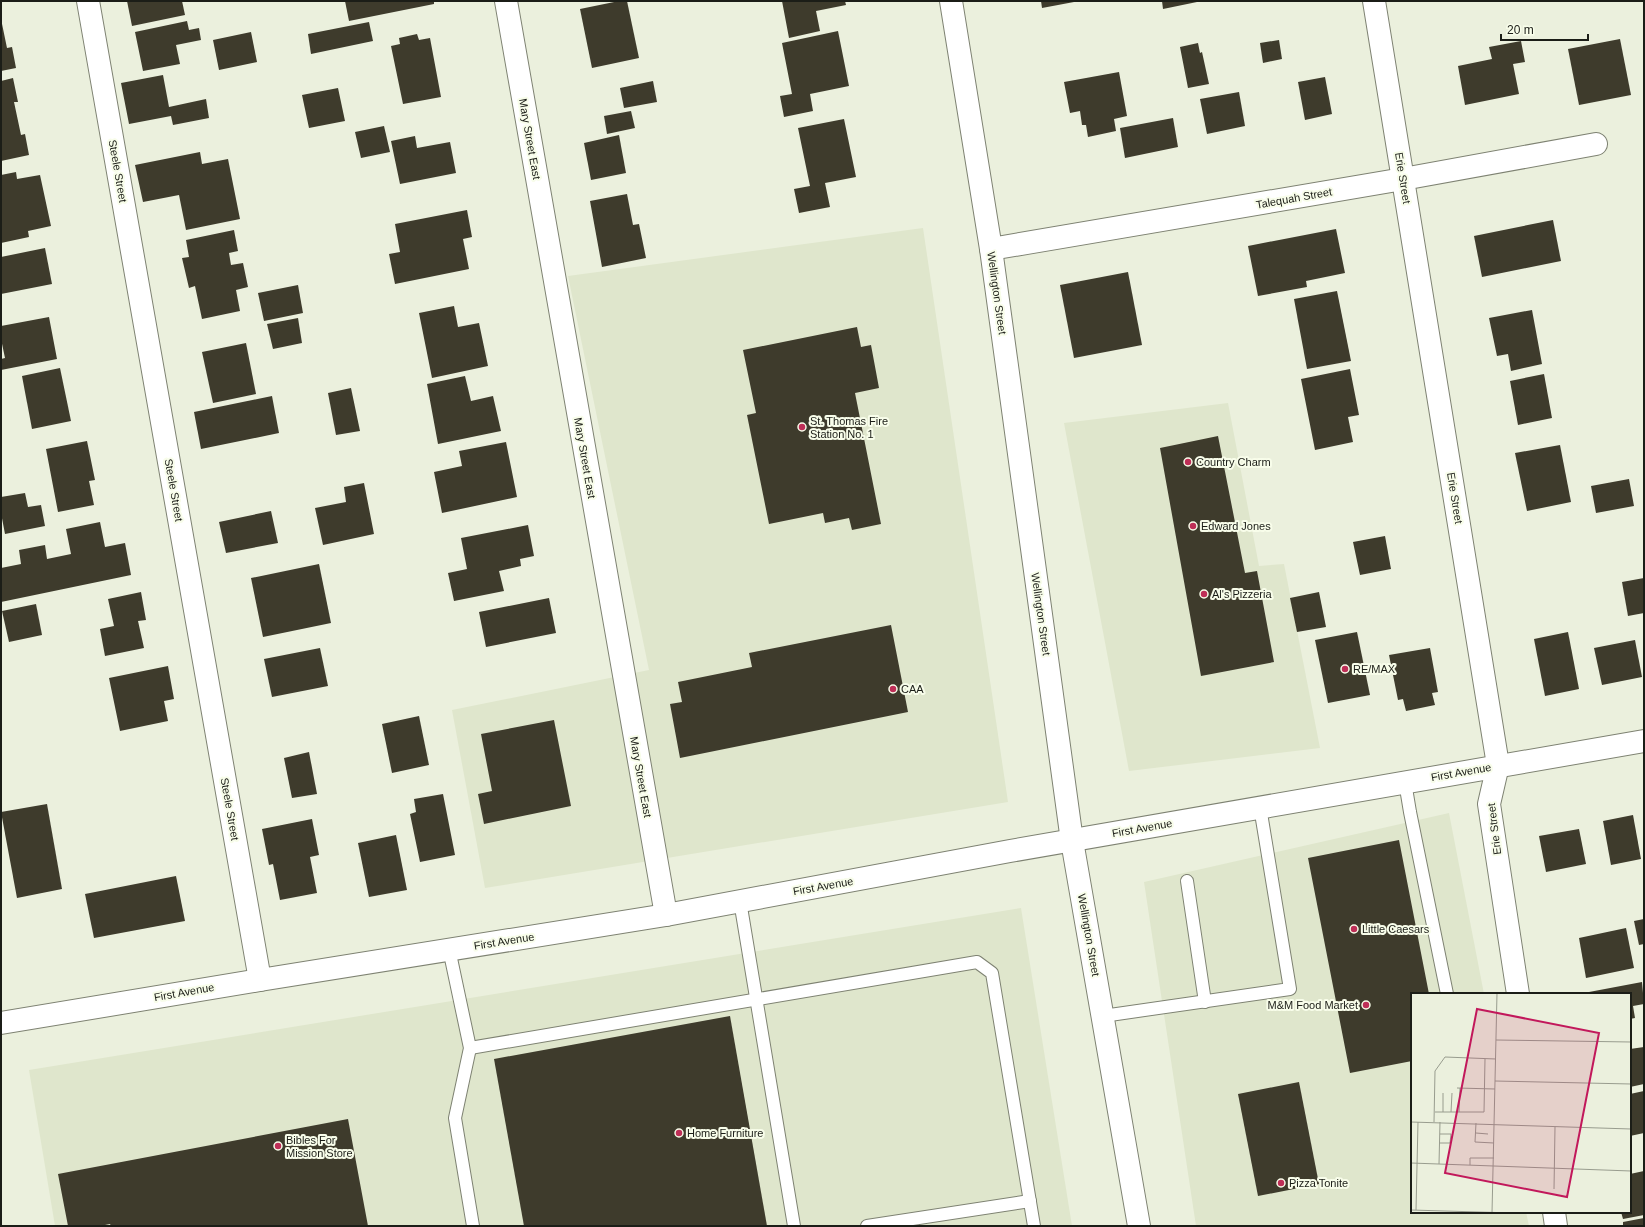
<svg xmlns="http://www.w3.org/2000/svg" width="1645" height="1227" viewBox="0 0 1645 1227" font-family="Arial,sans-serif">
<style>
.built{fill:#dfe6cc}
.building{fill:#3e3b2c}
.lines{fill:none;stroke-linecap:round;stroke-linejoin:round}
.lane-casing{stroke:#7e8272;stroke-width:14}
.street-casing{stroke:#7e8272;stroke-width:24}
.secondary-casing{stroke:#7e8272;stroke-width:24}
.lane{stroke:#fff;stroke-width:12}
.street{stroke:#fff;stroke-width:22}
.secondary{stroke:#fff;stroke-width:22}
.poi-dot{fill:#be2e57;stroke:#f8fdea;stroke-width:1.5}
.labels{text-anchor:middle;stroke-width:4;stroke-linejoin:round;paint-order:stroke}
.street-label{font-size:11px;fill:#1b1d17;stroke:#f8fdea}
.poi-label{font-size:11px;fill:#1b1d17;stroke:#f8fdea;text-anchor:start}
.inset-road{fill:none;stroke:#989c8e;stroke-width:1}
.view{fill:#c2185b;fill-opacity:0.15;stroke:#c2185b;stroke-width:2}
.inset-edge{fill:none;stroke:#1b1d17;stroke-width:2}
</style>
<rect width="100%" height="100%" fill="#ebf0dd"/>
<g class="built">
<path d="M923 228 1008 802 485 888 452 710 649 670 568 276Z"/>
<path d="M1228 403 1259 566 1284 564 1320 748 1129 771 1064 423Z"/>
<path d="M1449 813 1484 994H1412V1212H1526L1529 1226H1196L1144 882Z"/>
<path d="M1021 908 1072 1226H55L29 1070Z"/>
</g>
<g class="building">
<path d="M127 1H182L185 15 132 26Z"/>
<path d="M345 1H434V4L349 21Z"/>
<path d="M619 1H627L639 58 592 68 580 9Z"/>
<path d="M782 1H845L846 5 816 11 820 31 789 38Z"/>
<path d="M1041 1H1074V2L1042 8Z"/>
<path d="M1162 1H1197V2L1163 9Z"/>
<path d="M1 19 7 48 12 47 16 68 1 71Z"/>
<path d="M187 21 189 30 199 28 201 40 176 45 180 64 143 71 135 32Z"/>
<path d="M369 22 373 41 311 54 308 34Z"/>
<path d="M838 31 849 86 810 94 813 111 784 117 780 96 792 94 782 43Z"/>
<path d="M251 32 257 62 219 70 213 40Z"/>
<path d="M417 34 419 40 430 38 441 97 403 104 391 46 400 44 399 38Z"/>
<path d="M1620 39 1631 95 1579 105 1568 49Z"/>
<path d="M1279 40 1282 59 1263 63 1260 43Z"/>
<path d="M1521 41 1525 62 1513 64 1519 94 1465 105 1458 66 1492 59 1489 47Z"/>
<path d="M1198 43 1200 53 1202 52 1209 84 1188 88 1180 47Z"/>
<path d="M1119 72 1127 116 1114 119 1116 131 1088 137 1086 125H1082L1080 111 1070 113 1064 82Z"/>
<path d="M163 75 169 107 206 99 209 118 173 125 171 116 129 124 121 83Z"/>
<path d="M1325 77 1332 114 1305 120 1298 82Z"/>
<path d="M13 78 18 102H14L21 135 25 134 29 155 1 161V81Z"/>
<path d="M653 81 657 102 624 108 620 88Z"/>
<path d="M338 88 345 121 309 128 302 95Z"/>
<path d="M1239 92 1245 126 1207 134 1200 99Z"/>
<path d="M631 111 635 128 607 134 604 116Z"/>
<path d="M1173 118 1178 147 1125 158 1120 128Z"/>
<path d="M844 119 856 177 825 183 830 207 799 213 794 189 810 186 798 128Z"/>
<path d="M384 126 390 152 361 158 355 132Z"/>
<path d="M619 135 626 173 591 180 584 143Z"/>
<path d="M415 136 417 148 450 142 456 173 400 184 391 141Z"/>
<path d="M200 152 202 164 228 159 240 219 186 230 179 195 143 202 135 165Z"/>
<path d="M16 172 17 179 40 175 51 226 28 231 29 237 1 243V175Z"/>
<path d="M627 194 633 225 639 224 646 258 602 267 590 201Z"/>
<path d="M467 210 472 237 463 239 469 269 395 284 389 254 400 252 395 224Z"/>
<path d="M1553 220 1561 261 1482 277 1474 236Z"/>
<path d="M1336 229 1345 273 1306 281 1307 287 1258 296 1248 246Z"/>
<path d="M234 230 238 251 229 253 231 265 243 263 248 287 236 290 240 311 202 319 195 286 189 288 182 258 189 257 186 240Z"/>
<path d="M45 248 52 284 1 294V257Z"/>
<path d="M1128 272 1142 345 1074 358 1060 285Z"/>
<path d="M298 285 303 313 264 321 258 293Z"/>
<path d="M1337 291 1351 361 1307 369 1294 299Z"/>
<path d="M454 306 458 327 479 323 488 366 432 378 419 313Z"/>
<path d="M1532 310 1542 364 1511 371 1508 354 1497 356 1489 318Z"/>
<path d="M49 317 57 359 1 370V359L5 358 1 339V326Z"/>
<path d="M298 318 302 343 273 349 267 324Z"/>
<path d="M857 327 861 347 871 345 879 388 855 393 881 524 852 530 849 518 825 523 823 513 769 524 747 415 756 413 743 350Z"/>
<path d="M246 343 256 394 213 403 202 352Z"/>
<path d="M60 368 71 421 32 429 22 376Z"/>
<path d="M1350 369 1359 415 1348 417 1353 442 1315 450 1301 379Z"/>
<path d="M1544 374 1552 418 1518 425 1510 381Z"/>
<path d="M465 376 471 401 493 396 501 431 438 444 427 384Z"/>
<path d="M351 388 360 431 336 435 328 393Z"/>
<path d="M272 396 279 433 201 449 194 412Z"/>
<path d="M1218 436 1245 573 1257 571 1274 662 1201 676 1160 448Z"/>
<path d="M87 441 95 480 89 481 94 505 58 512 46 449Z"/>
<path d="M506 442 517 497 442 513 434 472 462 466 459 451Z"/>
<path d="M1560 445 1571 502 1527 511 1515 453Z"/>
<path d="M1629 479 1634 506 1596 513 1591 486Z"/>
<path d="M364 483 374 534 323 545 315 508 346 502 344 487Z"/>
<path d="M25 493 28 507 41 505 45 526 5 534 1 513V497Z"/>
<path d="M271 511 278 543 226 553 219 522Z"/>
<path d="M100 522 105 547 125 543 131 575 1 602V568L21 564 19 550 45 545 47 559 71 554 66 529Z"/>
<path d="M528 525 534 556 520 559 521 566 499 571 504 591 454 601 448 573 467 569 461 538Z"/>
<path d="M1385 536 1391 569 1360 575 1353 542Z"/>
<path d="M319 564 331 623 263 637 251 578Z"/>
<path d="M1644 578V613L1628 616 1622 582Z"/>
<path d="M141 592 146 620 138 621 144 648 105 656 100 629 114 626 108 599Z"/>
<path d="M1319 592 1326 627 1297 632 1290 598Z"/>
<path d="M549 598 556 633 486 647 479 612Z"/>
<path d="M36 604 42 635 9 642 2 611Z"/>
<path d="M891 625 908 712 680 758 670 704 682 702 678 682 752 667 749 653Z"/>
<path d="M1357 632 1370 695 1328 703 1315 640Z"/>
<path d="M1568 632 1579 689 1545 696 1534 639Z"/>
<path d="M1635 640 1642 677 1602 685 1594 648Z"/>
<path d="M320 648 328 686 272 697 264 659Z"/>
<path d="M1430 648 1438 692 1432 693 1435 705 1406 711 1403 699 1398 700 1389 655Z"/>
<path d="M168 666 174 699 164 701 168 721 120 731 109 678Z"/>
<path d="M419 716 429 765 392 773 382 724Z"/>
<path d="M554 720 571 806 484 824 478 794 492 791 481 734Z"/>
<path d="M309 752 317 794 292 798 284 758Z"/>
<path d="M443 794 455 855 420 862 410 814 416 812 414 799Z"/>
<path d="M47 804 62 889 17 898 1 812Z"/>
<path d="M1633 815 1641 859 1611 865 1603 821Z"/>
<path d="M312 819 319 855 310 857 317 893 280 900 273 864 269 865 262 829Z"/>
<path d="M1579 829 1586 864 1546 872 1539 836Z"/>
<path d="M396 835 407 890 369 897 358 843Z"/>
<path d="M1399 840 1429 994H1412V1061L1350 1073 1308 858Z"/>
<path d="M176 876 185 921 94 938 85 894Z"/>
<path d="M1644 919V944L1639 945 1634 921Z"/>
<path d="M1626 928 1634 968 1586 978 1579 938Z"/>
<path d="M1642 982 1644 1004 1633 1006 1635 1018 1630 1019V994H1589V992Z"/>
<path d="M730 1016 767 1226H524L494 1059Z"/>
<path d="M1644 1047V1084L1630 1087V1049Z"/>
<path d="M1299 1082 1319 1184 1258 1196 1238 1094Z"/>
<path d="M1644 1091V1133L1630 1136V1094Z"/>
<path d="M348 1119 368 1226H111L110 1224 100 1226H68L58 1174Z"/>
<path d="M1644 1171V1215L1623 1219 1621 1212H1630V1174Z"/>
<path d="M1644 1218V1226H1623V1222Z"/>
</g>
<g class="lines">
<g class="lane-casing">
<g id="lane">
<path d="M1405 782 1410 812 1447 994"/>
<path d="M1187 881 1205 1002"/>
<path d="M740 901 794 1226"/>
<path d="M449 949 470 1048 455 1118 473 1226"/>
<path d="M1103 1016 1290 989 1260 807"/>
<path d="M470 1048 977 962 992 973 1034 1226"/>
<path d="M867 1226 1030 1201"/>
</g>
</g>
<g class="street-casing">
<g id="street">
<path d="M88 1 260 980"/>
<path d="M506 1 666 915"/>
<path d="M1374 1 1498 765 1489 804 1518 994"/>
<path d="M991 249 1403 179 1596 144"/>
<path d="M1554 1212 1556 1226"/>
</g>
</g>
<g class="secondary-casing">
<g id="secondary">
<path d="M951 1 991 249 1072 841 1139 1226"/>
<path d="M1 1023 260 980 666 915 1010 851 1644 741"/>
</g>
</g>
<use href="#lane" class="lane"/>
<use href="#street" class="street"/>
<use href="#secondary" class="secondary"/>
</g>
<g class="poi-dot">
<circle cx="802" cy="427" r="4"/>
<circle cx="1188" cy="462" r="4"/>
<circle cx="1193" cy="526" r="4"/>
<circle cx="1204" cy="594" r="4"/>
<circle cx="1345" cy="669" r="4"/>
<circle cx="893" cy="689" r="4"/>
<circle cx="1354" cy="929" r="4"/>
<circle cx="1366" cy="1005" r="4"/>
<circle cx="679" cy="1133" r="4"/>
<circle cx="278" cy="1146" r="4"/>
<circle cx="1281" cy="1183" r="4"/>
</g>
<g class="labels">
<g class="street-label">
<text transform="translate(530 139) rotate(80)" y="4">Mary Street East</text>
<text transform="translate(118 171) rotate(80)" y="4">Steele Street</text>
<text transform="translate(1403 178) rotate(81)" y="4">Erie Street</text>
<text transform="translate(1294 198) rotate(-10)" y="4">Talequah Street</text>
<text transform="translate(997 293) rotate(82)" y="4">Wellington Street</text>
<text transform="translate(585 458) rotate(80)" y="4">Mary Street East</text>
<text transform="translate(174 490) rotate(80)" y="4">Steele Street</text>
<text transform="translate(1455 498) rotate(81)" y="4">Erie Street</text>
<text transform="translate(1041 614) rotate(82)" y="4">Wellington Street</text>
<text transform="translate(1461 772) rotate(-10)" y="4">First Avenue</text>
<text transform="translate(641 777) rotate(80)" y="4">Mary Street East</text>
<text transform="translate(230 809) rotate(80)" y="4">Steele Street</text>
<text transform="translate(1142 828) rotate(-10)" y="4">First Avenue</text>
<text transform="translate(1494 829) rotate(-97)" y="4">Erie Street</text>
<text transform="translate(823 886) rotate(-10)" y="4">First Avenue</text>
<text transform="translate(1089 935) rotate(80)" y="4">Wellington Street</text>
<text transform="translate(504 941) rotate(-9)" y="4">First Avenue</text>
<text transform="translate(184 992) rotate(-10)" y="4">First Avenue</text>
</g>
<g class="poi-label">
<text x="810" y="425">St. Thomas Fire<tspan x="810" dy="13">Station No. 1</tspan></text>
<text x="1196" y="466">Country Charm</text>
<text x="1201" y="530">Edward Jones</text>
<text x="1212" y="598">Al's Pizzeria</text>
<text x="1353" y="673">RE/MAX</text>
<text x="901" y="693">CAA</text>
<text x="1362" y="933">Little Caesars</text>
<text x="1358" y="1009" text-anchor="end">M&amp;M Food Market</text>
<text x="687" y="1137">Home Furniture</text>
<text x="286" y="1144">Bibles For<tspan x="286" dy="13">Mission Store</tspan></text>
<text x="1289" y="1187">Pizza Tonite</text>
</g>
</g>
<g transform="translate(1411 993)">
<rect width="220" height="220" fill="#ebf0dd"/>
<path class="inset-road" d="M85 47 220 49M84 88 220 91M46 95 84 96M24 119H73L74 66M32 119V100M40 119 41 100M48 119 49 95M0 129 220 136M23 129 24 78 34 64 85 66M65 130 64 149 83 150M65 140 77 141M29 150H39L40 141H29M0 170 220 178M28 171 29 129M59 172V165H83M143 196 144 134M0 217 102 220M5 217 7 129M81 220 86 0"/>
<path class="view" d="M66 16 188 40 156 204 34 180Z"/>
<rect width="220" height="220" class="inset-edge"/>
</g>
<rect width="1645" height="1227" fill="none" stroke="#1b1d17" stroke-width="4"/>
<path d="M1501 34v6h87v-6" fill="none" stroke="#1b1d17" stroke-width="2"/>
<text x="1507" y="34" font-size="12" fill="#1b1d17" stroke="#f8fdea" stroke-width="3" paint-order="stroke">20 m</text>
</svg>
